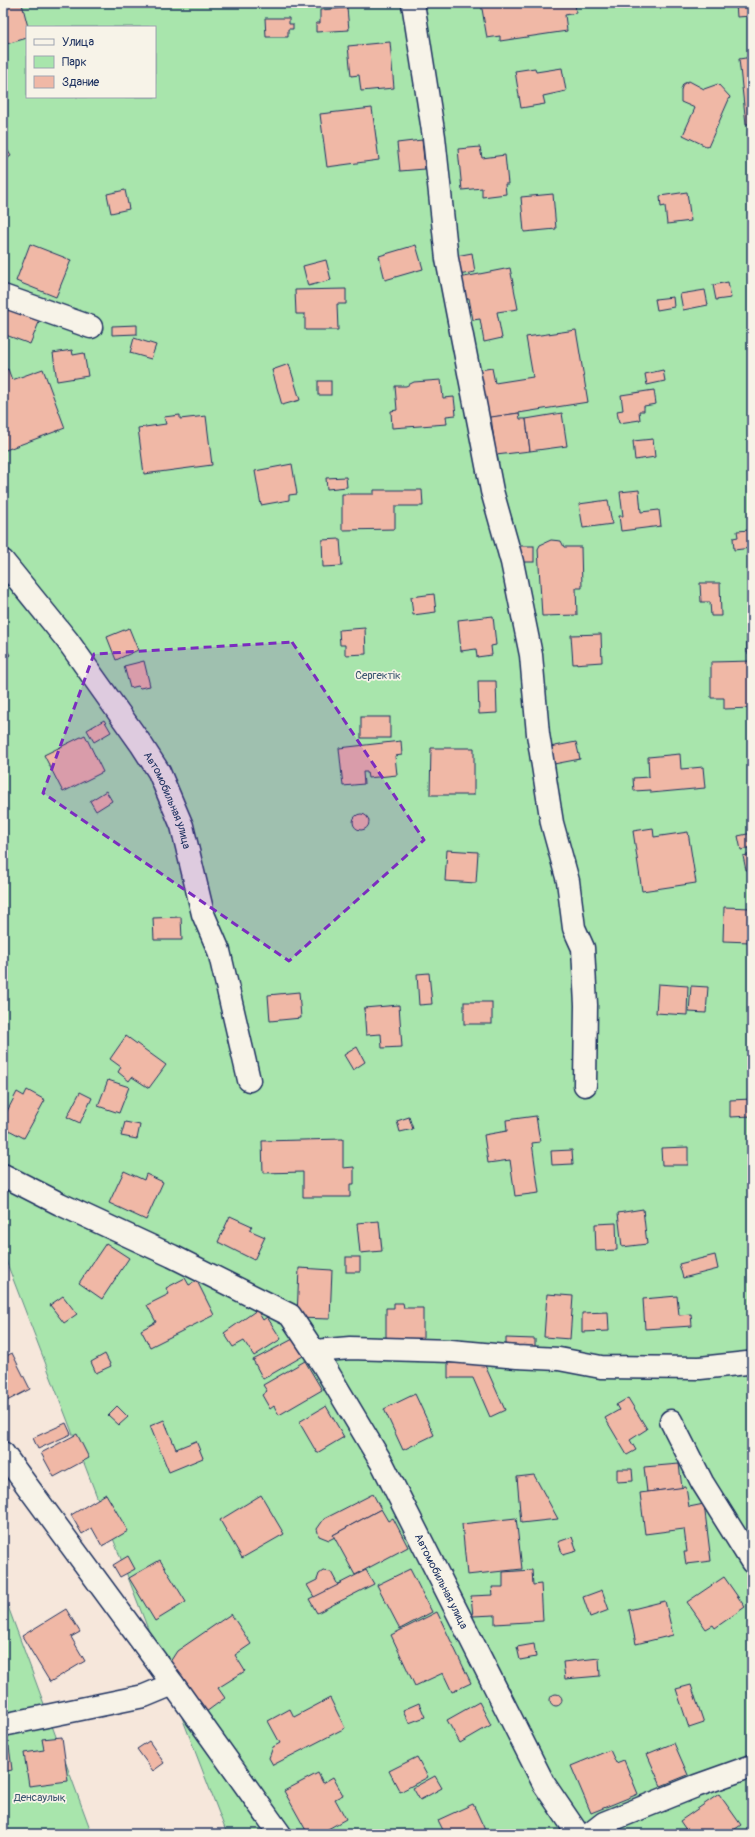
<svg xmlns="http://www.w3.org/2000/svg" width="755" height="1837" viewBox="0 0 755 1837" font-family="Pangolin,sans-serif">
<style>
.green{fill:#a8e5ac;stroke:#628a85;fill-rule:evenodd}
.building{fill:#f0b8a6;stroke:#1b2f5e}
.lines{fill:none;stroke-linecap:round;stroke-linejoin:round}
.minor-casing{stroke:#1b2f5e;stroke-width:25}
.minor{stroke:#f7f3e8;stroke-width:22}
.marked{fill:#7b2cbf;fill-opacity:0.2;stroke:#7b2cbf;stroke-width:3;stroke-dasharray:8 5;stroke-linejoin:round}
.labels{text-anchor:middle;stroke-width:3.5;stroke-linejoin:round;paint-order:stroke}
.park-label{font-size:11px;fill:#37536e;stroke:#f7f3e8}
.street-label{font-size:11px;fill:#1b2f5e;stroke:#f7f3e8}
</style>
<rect width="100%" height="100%" fill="#f6e7db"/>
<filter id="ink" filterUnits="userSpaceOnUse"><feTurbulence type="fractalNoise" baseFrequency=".025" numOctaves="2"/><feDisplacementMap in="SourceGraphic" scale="8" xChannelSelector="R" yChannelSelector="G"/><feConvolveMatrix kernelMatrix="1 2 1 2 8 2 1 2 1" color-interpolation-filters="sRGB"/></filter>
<g filter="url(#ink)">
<g class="green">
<path d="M3 3H752V1834H227L3 1253ZM27 27H155V97H27Z"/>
<path d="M3 1593 92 1834H3Z"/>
</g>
<g class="building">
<path d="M3 3H27L22 4 28 27H27V38L3 45Z"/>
<path d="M481 3H575L576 13 565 15 567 31 500 41V36L487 38Z"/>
<path d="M736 3H752V16L737 17Z"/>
<path d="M347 8 349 30 316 32V23H320V10Z"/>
<path d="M265 18H289V24H293V29H288V37H266Z"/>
<path d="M390 42 394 88 361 91 359 75 351 76 348 46Z"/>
<path d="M752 57V124H746L739 59Z"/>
<path d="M535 68 536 72 562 68 566 91 543 96 545 104 521 108 515 71Z"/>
<path d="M689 81 704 89 718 84 730 97 708 147 683 135 695 108 681 102V90L683 84Z"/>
<path d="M372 108 379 160 327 167 320 114Z"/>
<path d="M422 140 425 169 400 171 397 143Z"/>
<path d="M3 143 11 156 3 161Z"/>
<path d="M480 147 482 158 505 155 508 184H505L506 194 482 197V188L462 190 458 149Z"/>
<path d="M125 190 129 209 111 213 107 194Z"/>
<path d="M687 192 691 221 667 224 665 206 661 207 660 196Z"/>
<path d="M553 194 556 229 524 232 521 197Z"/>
<path d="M30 244 71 260 56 297 16 281Z"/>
<path d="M416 245 423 269 385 280 379 256Z"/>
<path d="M472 253 475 272 459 275 456 256Z"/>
<path d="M326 260 331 280 308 286 303 266Z"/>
<path d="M510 268 518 309 497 312 502 338 484 342 480 319 473 320 469 298 463 299 459 278Z"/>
<path d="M752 272V288L749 273Z"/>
<path d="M728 282 731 298 716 300 713 285Z"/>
<path d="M346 289V304H337L338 330H305V314H296L295 290Z"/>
<path d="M705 290 708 305 683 310 680 294Z"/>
<path d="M673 297 674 307 657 310 655 299Z"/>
<path d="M3 306 40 320 30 344 3 334Z"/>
<path d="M137 325V334L112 335V326Z"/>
<path d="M576 330 588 402 487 418 480 370 492 368 495 383 533 377 526 337Z"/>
<path d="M134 338 156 345 151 359 130 353Z"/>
<path d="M72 350 73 355 84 353 88 376 57 381 53 353Z"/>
<path d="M289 364 300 400 282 405 272 370Z"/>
<path d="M8 369 12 380 43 369 65 428 3 451V371Z"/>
<path d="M663 370 665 381 647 385 645 374Z"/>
<path d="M441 380 443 398 454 397 456 415 446 416 447 424 392 428 391 411 397 410 395 386H406L414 382Z"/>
<rect x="318" y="381" width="13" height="14"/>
<path d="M654 390 656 404 644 406V411H639L640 420 619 423 617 411 623 410 621 395Z"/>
<path d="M519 413 520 419H526L530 451 496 455 491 417Z"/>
<path d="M562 413 567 446 530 451 526 419Z"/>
<path d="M180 415V419L206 416 212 465 144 474 138 428 166 424 164 417Z"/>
<path d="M653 439 655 457 635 460 633 441Z"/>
<path d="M292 464 297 494 289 495V500L261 505 255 471Z"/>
<path d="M346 477 347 487 327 489 326 478Z"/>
<path d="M374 490H422L423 506H395V529L342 530V494H374Z"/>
<path d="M639 490 641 512 659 510 661 526 621 531 619 516H623L620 492Z"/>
<path d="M608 500 612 524 583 528 579 504Z"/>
<path d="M750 530 751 548 734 550 733 538 738 537 737 531Z"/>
<path d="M340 539 342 566 323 567 322 540Z"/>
<path d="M551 540 561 541 564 547H581L582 588H576L577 615 542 616 538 549 540 545Z"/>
<rect x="518" y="546" width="16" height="16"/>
<path d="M752 551V561L750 562 747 553Z"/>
<path d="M700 583H720L721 616H711L710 602H701Z"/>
<path d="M434 594 436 612 413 615 411 597Z"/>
<path d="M493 616 496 645 491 646 492 655 477 657 476 649 461 651 458 620Z"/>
<path d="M129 628 138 650 116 660 107 637Z"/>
<path d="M365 628 366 654 345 655V645H340L339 630Z"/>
<path d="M601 634 602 662 573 664 571 635Z"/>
<path d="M747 635 752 636V653H747Z"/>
<path d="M3 644 10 655 3 660Z"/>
<path d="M144 661 150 686 140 688 138 686 130 688 124 666Z"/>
<path d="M752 661V708L724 709V698H711V662Z"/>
<path d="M478 681H496L497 713 479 714Z"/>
<rect x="361" y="717" width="29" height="21"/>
<path d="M104 720 111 732 94 742 87 730Z"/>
<path d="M85 735 103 772 63 792 44 755Z"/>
<path d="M401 741 402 755 395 756 397 775 368 778 367 772H363L364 784 343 786 339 748Z"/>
<path d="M576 742 580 759 554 764 550 747Z"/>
<path d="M431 748H474V795H430Z"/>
<path d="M680 754 681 769 703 767 705 788 651 793V790L634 791 633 778 649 777 648 757Z"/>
<path d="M106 791 112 801 96 811 90 801Z"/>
<circle cx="361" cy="822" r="8"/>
<path d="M653 828 654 837 688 832 696 883 642 891 633 831Z"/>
<path d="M752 833V847L741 850 738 836Z"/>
<path d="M447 850 478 852 476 883 445 881Z"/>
<path d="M752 854V869L746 870 743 856Z"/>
<path d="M724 907 750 908V942L723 941Z"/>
<path d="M181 917 182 940H154L153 918Z"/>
<path d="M429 973 432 1004 419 1005 417 974Z"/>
<path d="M658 984 688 986 687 1015 656 1013Z"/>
<path d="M691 986 708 987 706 1013 689 1012Z"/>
<path d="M299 992 301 1018 270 1021 268 995Z"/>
<rect x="464" y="1002" width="28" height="22"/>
<path d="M399 1005 402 1047 382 1048 381 1034 366 1035 364 1008Z"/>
<path d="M126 1036 166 1065 149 1088 132 1077 129 1081 118 1072 121 1067 110 1059Z"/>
<path d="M357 1047 365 1062 353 1070 344 1055Z"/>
<path d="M108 1080 129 1087 119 1113 98 1106Z"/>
<path d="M27 1090 45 1100 24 1138 3 1127V1119L17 1092 24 1096Z"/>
<path d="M80 1092 92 1098 80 1123 67 1117Z"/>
<path d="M752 1099V1116L730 1117V1100Z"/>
<path d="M536 1116 540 1142 532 1143 539 1193 515 1196 510 1160 488 1163 484 1135 507 1131 506 1120Z"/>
<path d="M409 1117 413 1129 400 1132 397 1121Z"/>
<path d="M125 1122 140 1125 137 1139 121 1136Z"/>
<path d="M343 1139V1168L354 1167V1184H350V1197H303V1172L263 1173 262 1141Z"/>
<path d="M688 1147V1165H662L661 1148Z"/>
<path d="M572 1150 573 1164 552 1165 551 1151Z"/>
<path d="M124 1171 144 1180 146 1174 163 1182 146 1220 109 1203Z"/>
<path d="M643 1209 647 1244 622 1247 618 1213Z"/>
<path d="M230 1216 252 1226 249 1230 265 1237 254 1260 218 1242Z"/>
<path d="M379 1221 382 1251 360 1253 357 1223Z"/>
<path d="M616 1223 617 1250 596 1251 595 1224Z"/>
<path d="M106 1243 129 1258 102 1299 79 1283Z"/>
<path d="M715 1255 718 1269 683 1278 679 1264Z"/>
<rect x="346" y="1257" width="14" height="15"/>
<path d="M299 1268 332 1270 330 1319 297 1318Z"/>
<path d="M185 1278 189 1285 197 1281 214 1315 150 1347 141 1330 156 1322 147 1305 169 1294 166 1288Z"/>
<path d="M547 1294 573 1296 570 1339 544 1337Z"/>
<path d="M63 1296 77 1314 64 1323 50 1305Z"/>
<path d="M677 1296 679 1315 691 1314 692 1326 645 1329 643 1299Z"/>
<path d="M394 1303H403L404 1308H423V1344H386V1308H394Z"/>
<path d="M257 1310 263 1320 267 1317 281 1339 254 1356 244 1341 233 1347 224 1333Z"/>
<path d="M608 1312 609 1331 582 1332V1313Z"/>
<path d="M506 1338 535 1339V1353H506Z"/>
<path d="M293 1339 303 1356 263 1379 253 1360Z"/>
<path d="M12 1353 30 1389 3 1403V1358Z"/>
<path d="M105 1354 111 1366 96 1373 91 1362Z"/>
<path d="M305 1361 322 1390 279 1415 274 1406 270 1409 262 1395 267 1391 263 1385Z"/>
<path d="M448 1363H484L505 1410 490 1417 473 1378H448Z"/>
<path d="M415 1394 434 1435 403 1450 384 1409Z"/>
<path d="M628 1398 647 1429 630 1440 636 1450 627 1455 605 1418 619 1410 616 1405Z"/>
<path d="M117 1406 128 1417 119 1425 108 1415Z"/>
<path d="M326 1406 344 1437 317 1453 299 1422Z"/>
<path d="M164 1420 176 1449 196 1441 203 1458 169 1472 150 1426Z"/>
<path d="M66 1423 71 1434 38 1449 33 1438Z"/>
<path d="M77 1434 89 1458 54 1477 41 1453Z"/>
<path d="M679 1464 682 1488 647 1492 644 1467Z"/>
<path d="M617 1469H632L633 1481 617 1482Z"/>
<path d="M534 1475 558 1519 521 1523 517 1477Z"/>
<path d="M686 1487 689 1507 704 1504 711 1561 686 1564 684 1552H687L684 1529 645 1534 640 1493Z"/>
<path d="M106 1494 128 1531 102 1546 92 1528 82 1534 71 1515Z"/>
<path d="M373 1494 381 1509 333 1535 335 1537 329 1540 319 1536 317 1529 324 1519Z"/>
<path d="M261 1495 284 1534 242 1558 220 1520Z"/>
<path d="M381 1509 388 1521 393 1518 408 1547 355 1575 333 1535Z"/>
<path d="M516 1518 522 1569 467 1575 462 1524Z"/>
<path d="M572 1537 577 1551 563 1555 558 1542Z"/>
<path d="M128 1556 135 1569 120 1577 113 1565Z"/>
<path d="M160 1560 186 1602 155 1621 129 1578Z"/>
<path d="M410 1569 432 1612 400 1629 377 1585Z"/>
<path d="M366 1570 374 1584 317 1613 309 1599Z"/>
<path d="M532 1570 533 1585 541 1584 543 1621 495 1624V1615L473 1616 471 1596 493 1595 492 1587H503V1572Z"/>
<path d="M323 1571 331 1572 338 1585 314 1597 307 1585 317 1580 319 1574Z"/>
<path d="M724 1577 745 1607 715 1628 713 1625 706 1629 687 1602Z"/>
<path d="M602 1590 609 1610 590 1617 583 1597Z"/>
<path d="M665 1601 673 1635 636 1644 629 1610Z"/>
<path d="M66 1609 80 1632 71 1637 85 1661 50 1682 22 1636Z"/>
<path d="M437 1612 471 1683 452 1692 443 1673 415 1686 391 1635Z"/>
<path d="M231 1614 251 1644 235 1655 245 1671 218 1688 225 1698 202 1715 168 1665 177 1651Z"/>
<path d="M534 1644 536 1657 520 1660 517 1647Z"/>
<path d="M599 1658 600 1676 565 1679 563 1662Z"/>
<path d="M691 1685 704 1723 689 1728 676 1689Z"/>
<path d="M752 1692V1704L749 1693Z"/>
<circle cx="556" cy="1700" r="6"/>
<path d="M330 1698 345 1728 273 1765 269 1758 273 1747 280 1743 268 1721 290 1709 294 1717Z"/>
<path d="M479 1702 491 1725 460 1743 447 1720Z"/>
<path d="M419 1703 425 1717 409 1723 403 1710Z"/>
<path d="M62 1737 68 1781 29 1786 24 1753 44 1750 42 1739Z"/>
<path d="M149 1741 164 1763 153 1771 137 1749Z"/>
<path d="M674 1743 688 1775 661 1786 647 1754Z"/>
<path d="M9 1746 12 1770 3 1772V1747Z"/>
<path d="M610 1750 616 1763 624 1760 638 1794 591 1813 571 1766Z"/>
<path d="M417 1757 428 1777 400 1792 389 1771Z"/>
<path d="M318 1773 323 1783 333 1777 343 1795 335 1799 346 1819 319 1834H308L284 1791Z"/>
<path d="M435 1776 442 1788 420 1800 413 1788Z"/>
<path d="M719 1794 741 1825 728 1834H689L680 1821Z"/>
<path d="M473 1804 485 1830 476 1834H445L438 1820Z"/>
</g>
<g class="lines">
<g class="minor-casing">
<g id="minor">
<path d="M413 3 434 137 447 259 492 491 512 562 531 655 538 734 552 823 568 881 574 928 583 948 586 1005 585 1085"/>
<path d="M3 296 91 327"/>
<path id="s1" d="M3 561 67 640 141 744 159 772 182 826 203 914 219 951 249 1080"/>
<path id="s2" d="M3 1175 60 1204 172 1256 290 1315 324 1366 383 1465 544 1784 578 1834"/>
<path d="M315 1351 350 1348 451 1351 517 1357 559 1359 601 1367 700 1368 747 1363"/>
<path d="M671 1421 702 1482 752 1562"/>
<path d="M3 1453 173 1684 280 1834"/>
<path d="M3 1725 144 1696 173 1684"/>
<path d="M590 1834 604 1823 696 1786 752 1766"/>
</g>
</g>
<use href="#minor" class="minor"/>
</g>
</g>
<path class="marked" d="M292 642 424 840 289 961 43 793 94 654Z"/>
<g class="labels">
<g class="park-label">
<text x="378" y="679">Сергектік</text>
<text x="40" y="1801">Денсаулық</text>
</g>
<g class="street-label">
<text dy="4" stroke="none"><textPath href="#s1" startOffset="292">Автомобильная улица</textPath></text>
<text dy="4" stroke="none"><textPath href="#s2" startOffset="626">Автомобильная улица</textPath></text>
</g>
</g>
<rect width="755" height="1837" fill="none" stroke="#f7f3e8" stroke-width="16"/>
<rect x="8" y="8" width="739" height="1821" fill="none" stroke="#1b2f5e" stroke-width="1.5" filter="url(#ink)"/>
<rect x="26" y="26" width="130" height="72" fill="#f7f3e8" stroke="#9fa5b1"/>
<rect x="34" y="39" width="20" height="6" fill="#f7f3e8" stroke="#9fa5b1"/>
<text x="62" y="46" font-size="12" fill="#1b2f5e">Улица</text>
<rect x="34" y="56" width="20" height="12" fill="#a8e5ac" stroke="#9fa5b1"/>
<text x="62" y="66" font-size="12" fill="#1b2f5e">Парк</text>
<rect x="34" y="76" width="20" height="12" fill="#f0b8a6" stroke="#9fa5b1"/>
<text x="62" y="86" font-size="12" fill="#1b2f5e">Здание</text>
</svg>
